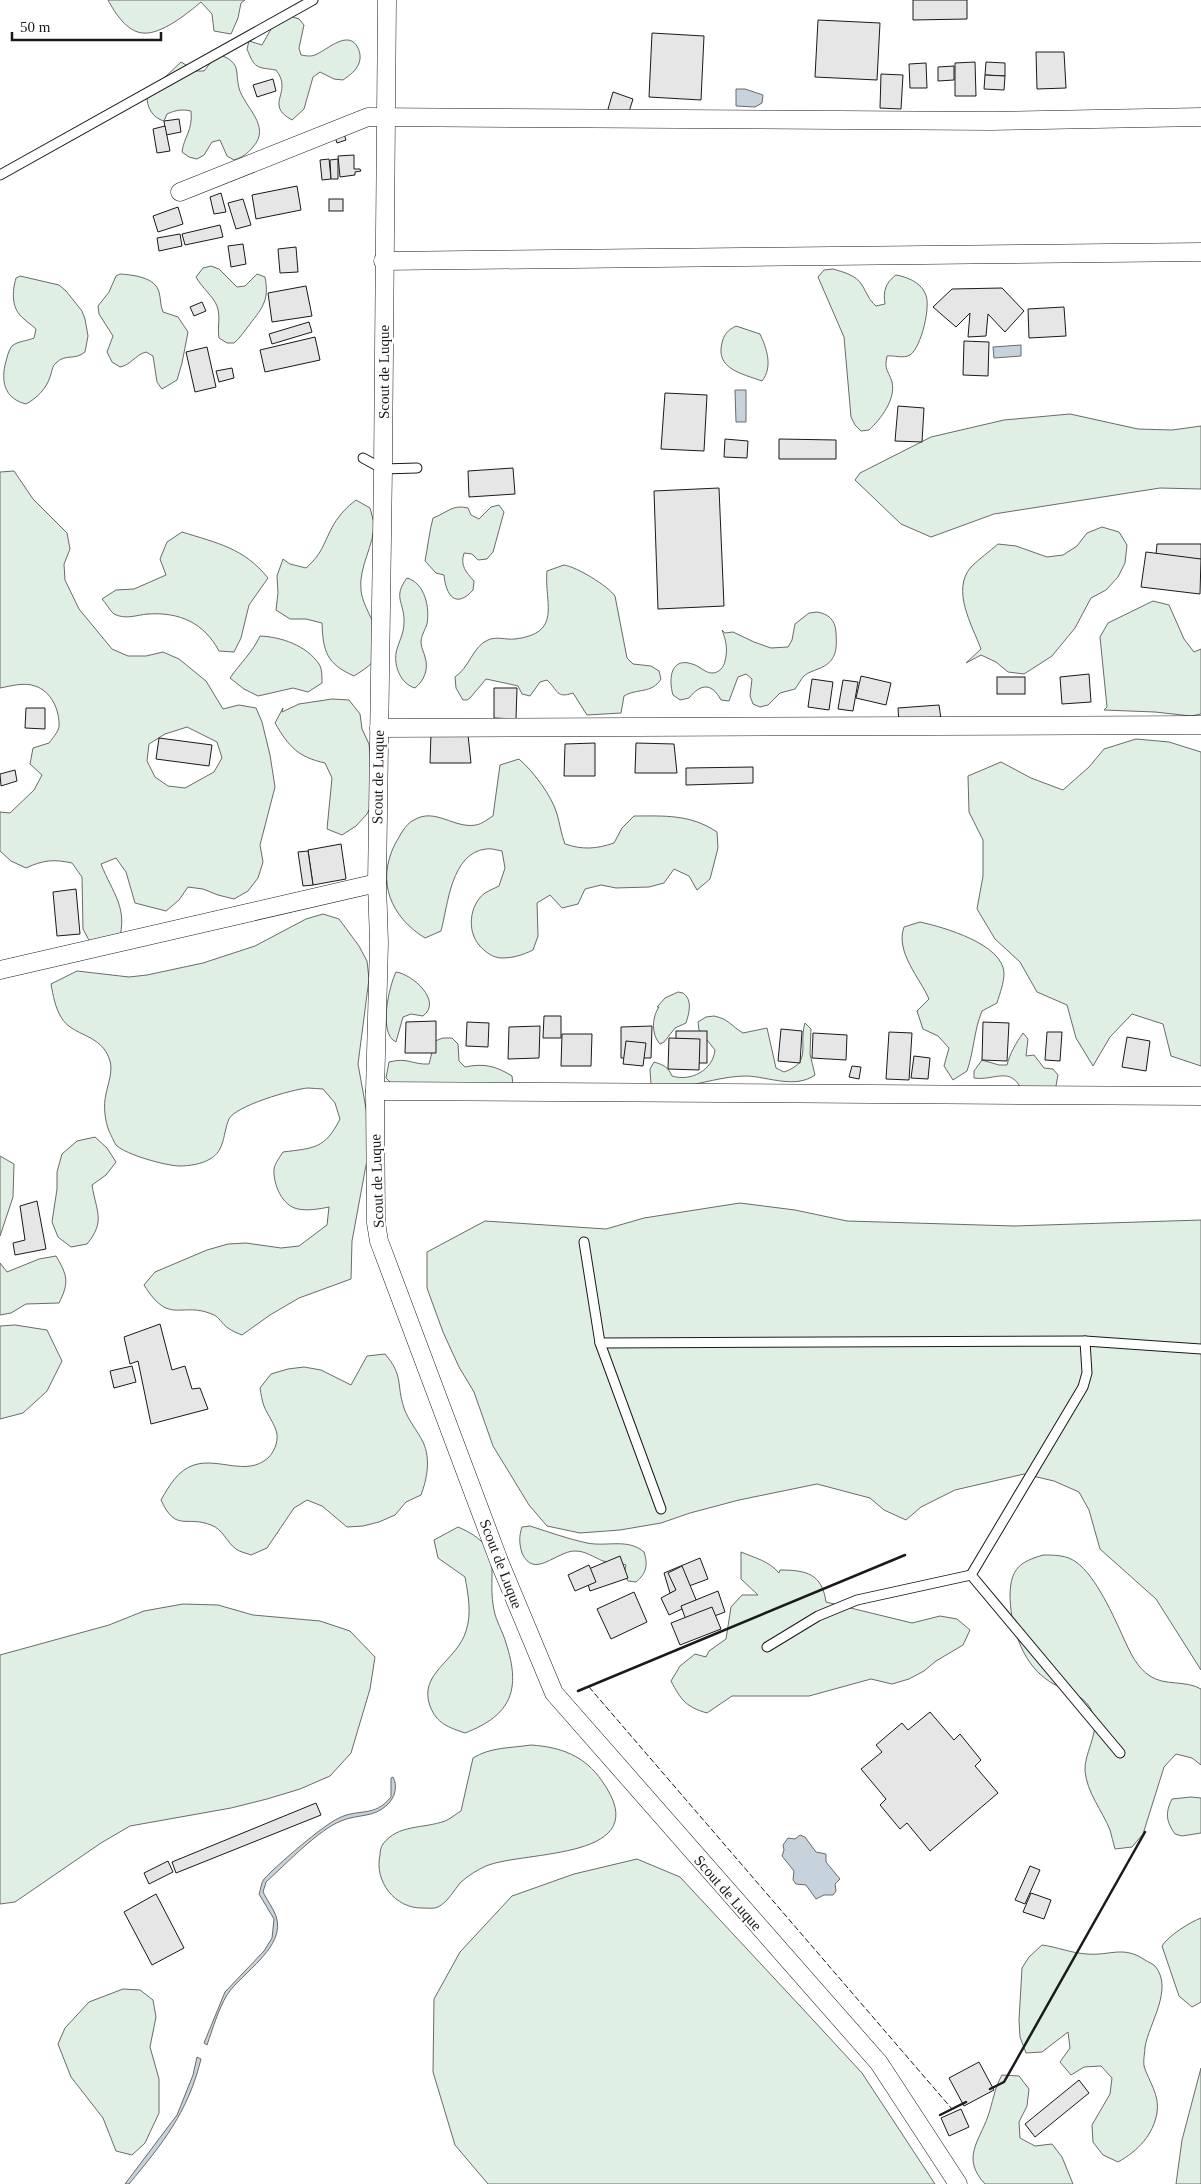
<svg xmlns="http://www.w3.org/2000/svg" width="1201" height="2184" viewBox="0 0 1201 2184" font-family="Georgia,serif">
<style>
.green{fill:#e0efe3;stroke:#6a6a6a;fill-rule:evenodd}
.water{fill:#c6d2dc;stroke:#6a6a6a}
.building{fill:#e6e6e6;stroke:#1a1a1a}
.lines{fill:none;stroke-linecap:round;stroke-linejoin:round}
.lane-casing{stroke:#1a1a1a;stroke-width:11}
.street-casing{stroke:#1a1a1a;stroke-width:19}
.lane{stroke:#fff;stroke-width:9}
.street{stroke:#fff;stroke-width:18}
.fence{stroke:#1a1a1a;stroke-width:1;stroke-dasharray:6 2.5;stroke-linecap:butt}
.wall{stroke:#1a1a1a;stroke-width:2.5}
.labels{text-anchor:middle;stroke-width:4;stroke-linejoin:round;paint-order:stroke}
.street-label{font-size:15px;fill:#1a1a1a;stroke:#fff}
</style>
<rect width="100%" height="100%" fill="#fff"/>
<g class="green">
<path d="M108 0H245L241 3 238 18 231 34 214 31 212 14 201 2C188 13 161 35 143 33 127 32 115 13 108 0Z"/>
<path d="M290 16 299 19 304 25 299 48 301 55C307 56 312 57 317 54 328 49 349 29 358 48 360 52 361 58 359 63 356 71 350 75 343 80L334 79 320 72 313 77 304 109 292 120C263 104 294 93 276 70 256 67 255 69 247 49L249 41 262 45 275 22Z"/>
<path d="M223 56C241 64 235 72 239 88 244 107 272 126 253 147 247 154 243 157 234 160L227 156 220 140 212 142 204 155 197 159 189 157 182 152C184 136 193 131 191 111 182 109 176 110 167 114L164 121C153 118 147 108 147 97L161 87 163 79 181 62 196 71H204L215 57Z"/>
<path d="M211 266 219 269 237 287 245 286 257 274 265 277C270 302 261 309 247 328 242 334 240 338 234 343H227L219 338C217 327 221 317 217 306 213 296 202 288 196 277L203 268Z"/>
<path d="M833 269C843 272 856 275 862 285 867 293 868 299 876 306L885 304C883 292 885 283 896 275 907 277 920 282 925 293 932 304 921 348 910 355 903 359 894 355 887 356 884 371 888 369 892 382 896 399 881 419 869 430L861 431 855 425 851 417 844 337 818 277 824 270Z"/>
<path d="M120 274C133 275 155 277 159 292 161 299 160 305 163 312L178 317 188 332 182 363 177 380 162 389 157 382 153 356 146 352C135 355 131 365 120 367L112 362 107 352 113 336 99 314 98 306 109 292 116 276Z"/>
<path d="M20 276 59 285 66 291 82 311 85 319 88 336 85 352C74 361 66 353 56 363 52 366 52 372 50 377 46 389 37 398 26 404 6 399 1 384 5 365 7 358 8 351 12 346 18 341 27 341 34 338L36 329C32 325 28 323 24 319 11 309 12 292 16 278Z"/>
<path d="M736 326 760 334C767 349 773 367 762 381 743 374 715 369 722 343 724 334 728 330 736 326Z"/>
<path d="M1070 414 1138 429 1172 430 1201 426V489L1160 488 994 514 931 537 901 524 855 480 860 473 931 437 1004 420Z"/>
<path d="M14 471 33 499 67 533 70 549 64 564 65 580 79 609 112 649 128 656H146L163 652 179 659 206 681 223 709 239 705 256 708 262 722 270 755 275 787 260 845 263 862 258 878 248 891 234 899 218 895 203 889 188 887 179 900 166 911 135 903 126 872 116 858 101 864C113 894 128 907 119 941L92 946 83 929 82 877 72 863C54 859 43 860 26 868L11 861 0 851V812L10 813 34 790 42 775 30 764 33 748 49 743C52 739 58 732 59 727 60 710 51 691 35 686 24 682 11 686 0 688V472ZM187 727 217 742 222 758 214 772 185 788 168 786 155 777 147 761 149 744 165 734Z"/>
<path d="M356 500 370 508C371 513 373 518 374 523 375 544 358 567 361 591 364 612 383 630 378 652 375 664 363 670 354 676 327 664 323 652 322 623L306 619H290L276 610 278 593 277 576 283 559 290 564 306 568C324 552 323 543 334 524 340 514 347 507 356 500Z"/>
<path d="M499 505 504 512 493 552 487 559 478 560 472 554 464 553C460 566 466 572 474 581L473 590C456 609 446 596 444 575L436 573 425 561C428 546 429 533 433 518 447 513 452 504 468 508L471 515 479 519 491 507Z"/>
<path d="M1102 527 1119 532 1127 545 1125 563 1118 577 1106 590 1091 598 1075 628 1052 656 1024 674 1008 672 996 662 981 655 966 663 981 649C972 625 951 590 971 567 979 559 990 551 998 544L1016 546 1047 557 1063 555 1077 546 1087 533Z"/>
<path d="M182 532C217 543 244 548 268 578L249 605 241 638 234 652 219 651C204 623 180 612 148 614 136 615 126 620 114 614 110 611 106 603 102 599L116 590 134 589 166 575 160 559 167 542Z"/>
<path d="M564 565C577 567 608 586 615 596L627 658 633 664 651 666 659 671 661 679C652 694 637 688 624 696L621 713 587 715 573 693C556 699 558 690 547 680L540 682 530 696 522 694 518 686 514 685 486 679 470 698 467 700H463L456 688 455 677C469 668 473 646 488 640 496 636 506 640 515 639 563 633 544 603 547 571Z"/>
<path d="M407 578C425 583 430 608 427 624 425 630 421 636 421 642 421 648 424 652 425 657 429 669 424 681 415 688 401 684 394 667 396 653 398 643 404 634 404 623 405 602 392 598 407 578Z"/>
<path d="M1153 601 1169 605 1184 639 1194 652 1201 649V714L1191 716 1155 712 1104 710 1107 707 1100 637 1108 623Z"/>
<path d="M817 612C828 614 835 619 836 632 837 649 837 662 818 669 814 671 808 672 804 676 801 679 798 685 795 689L780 693 768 705 760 707 753 704 750 696 752 679 746 674 738 677 729 701 721 700C712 683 701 683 689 698L680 700 673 695C668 678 671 655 695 665 700 667 706 673 712 673 719 673 724 667 725 661 728 650 726 640 722 630L725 633 733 632 754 642 771 648 788 647 792 640 795 624 809 613Z"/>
<path d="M260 636C281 637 306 645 319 664 322 668 322 677 322 683L308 692 293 688 258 696 244 689 230 678C241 662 252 653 260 636Z"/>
<path d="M332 699 349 700 360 714 362 729 369 744 375 798 367 814 356 826 342 835 327 829 332 778 325 763C298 757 289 747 275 723L283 708 282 712 299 704Z"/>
<path d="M1136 739 1169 742 1201 752V1066L1171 1056 1163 1024 1132 1014 1110 1037 1093 1066 1076 1038 1067 1005 1037 992 1020 962 995 939 977 909 983 876V840L969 812 968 776 1001 762 1031 778 1063 790 1089 767 1104 749Z"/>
<path d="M519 759C533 771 552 796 557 814 560 824 561 834 565 844 583 850 596 849 614 843L622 828 634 816C665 816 690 814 717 832L718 848 710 879 697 890 689 876 674 869 664 883 649 887 616 888 601 885 585 889 578 904 562 908 550 895 537 903 538 936 533 950C523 955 513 958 502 958 493 958 485 952 479 945 467 931 469 905 485 893 490 890 495 888 499 886L505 868 502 851C497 850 490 848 486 849 451 853 448 905 441 931L425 938C391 917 376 882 395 844 400 836 405 824 414 820 435 807 454 829 476 825 482 824 488 819 493 816L500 765Z"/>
<path d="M323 914 339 919 359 946 367 961 369 979 358 1064 367 1114 369 1149 352 1241 351 1279 299 1298 270 1315 242 1335C237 1333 232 1331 228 1328 222 1324 219 1317 214 1315 181 1300 170 1327 144 1285L155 1272 207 1250 228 1244 246 1243 281 1248 299 1246 327 1225 329 1207C319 1209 308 1211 298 1209 282 1206 273 1184 274 1169 275 1163 280 1157 283 1152 314 1148 325 1149 340 1119L335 1103 323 1089C318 1089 313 1088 308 1088 293 1089 235 1106 229 1119 223 1133 225 1151 210 1159 202 1164 189 1166 180 1166 167 1166 126 1155 116 1145 114 1142 111 1135 109 1131 105 1121 103 1106 106 1094 108 1084 113 1071 110 1061 102 1033 72 1037 61 1017 55 1007 53 995 51 984L77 971 129 977 147 975 203 963 255 946 306 919Z"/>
<path d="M920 922C943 927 1003 944 1004 973 1004 983 1000 993 997 1003L982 1011C974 1030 974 1051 967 1071L953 1080 944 1066 949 1048 938 1036 923 1029 917 1011 929 999C920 978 895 952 904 927Z"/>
<path d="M396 972C412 974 443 1001 423 1016L411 1014 403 1017 396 1042C378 1034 389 986 396 972Z"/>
<path d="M678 992 683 993C693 1000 689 1013 686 1023L675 1028 664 1042 660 1044C651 1034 652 1017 659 1007H657L665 998Z"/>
<path d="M714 1016C729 1019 731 1026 743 1033L767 1028 776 1068 784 1072C813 1062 798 1045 805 1023L811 1029 810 1054 815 1075C795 1089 769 1077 747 1076 723 1076 702 1084 678 1087 670 1088 660 1086 651 1085L650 1069 654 1062C664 1065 668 1067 672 1076 691 1082 713 1070 715 1050L699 1030 698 1022 706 1017Z"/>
<path d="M1023 1033 1028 1039 1026 1056 1034 1055 1044 1068 1053 1069 1058 1075 1055 1091H1022C1011 1065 995 1081 974 1078V1071L982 1060 999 1065H1007C1010 1053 1016 1043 1023 1033Z"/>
<path d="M443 1038H452L458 1044 459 1061 465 1067C484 1063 496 1066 512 1076L513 1085 392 1084 386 1078 389 1062C409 1057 412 1065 429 1064L435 1041Z"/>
<path d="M95 1137 107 1148 116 1162 106 1175 92 1185C96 1211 106 1221 87 1244L71 1247 58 1237 52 1222 57 1189V1172L62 1154 77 1141Z"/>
<path d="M0 1156 14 1164 13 1197 0 1236Z"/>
<path d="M740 1203 795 1210 847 1221 1014 1226 1201 1220V1670L1156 1599 1100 1549 1089 1510 1079 1492 1054 1481 1024 1474 955 1490 921 1507 906 1520 884 1510 870 1498 817 1484 739 1500 690 1513 661 1523 620 1530 580 1533 547 1526 529 1505 493 1446 474 1392 459 1367 443 1332 427 1288V1252L485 1221 606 1229 644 1218Z"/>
<path d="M56 1256C68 1276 69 1283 59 1303L26 1304 11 1313 0 1315V1263L7 1272 39 1259Z"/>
<path d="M15 1325 47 1330 62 1361 47 1391 23 1413 0 1419V1326Z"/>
<path d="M385 1354C404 1376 396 1384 404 1408 408 1420 417 1430 423 1442 431 1459 427 1479 421 1495L406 1502 395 1515 379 1522 363 1526 347 1527 322 1506 307 1500 294 1508 267 1548 251 1555C246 1553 240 1552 236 1549 227 1543 223 1529 211 1525 186 1515 176 1533 161 1500 169 1486 178 1470 194 1465 219 1457 246 1477 268 1458 274 1452 278 1443 277 1434 275 1424 268 1416 264 1406 262 1401 261 1394 260 1388L271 1374 288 1369 304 1367 321 1370 351 1385 367 1356Z"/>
<path d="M530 1526C549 1532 568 1539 587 1543 607 1547 628 1538 644 1552 648 1564 647 1573 636 1582L628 1581 624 1574 626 1565C618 1562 611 1563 603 1561 593 1557 586 1551 575 1551 556 1551 534 1580 522 1553 519 1543 519 1536 522 1527Z"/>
<path d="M458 1527C507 1548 486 1571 494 1610 496 1621 503 1632 506 1643 521 1689 512 1715 465 1733 448 1727 437 1724 430 1706 418 1673 457 1661 466 1631 472 1613 468 1594 465 1577L438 1558 434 1540Z"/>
<path d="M741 1552C755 1558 769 1561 779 1573L780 1570C807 1570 822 1574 826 1602L912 1623 940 1616 957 1619 970 1630 963 1645 936 1661 924 1671 909 1679 892 1684 871 1679 809 1696H732L707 1713C686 1707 681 1700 671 1681L680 1666 695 1654 706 1657 709 1651 726 1639 731 1607 742 1595H758L741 1579Z"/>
<path d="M1043 1555C1054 1555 1067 1555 1076 1562 1096 1576 1114 1617 1124 1639 1130 1652 1137 1668 1150 1676 1164 1686 1186 1680 1201 1689V1765L1192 1758 1176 1754 1164 1767 1143 1834 1132 1847 1115 1849C1113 1843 1112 1836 1110 1830 1102 1810 1087 1793 1085 1771 1084 1754 1098 1735 1094 1718 1088 1692 1064 1693 1046 1679 1021 1661 1010 1624 1010 1594 1011 1568 1020 1562 1043 1555Z"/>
<path d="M183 1604 218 1605 253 1615 320 1621 350 1631 375 1657 370 1689 351 1753 330 1776 300 1789 267 1799 231 1808 130 1826 101 1843 15 1902 0 1904V1655L109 1625 144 1611Z"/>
<path d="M531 1745C561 1747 585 1756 602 1781 659 1861 525 1850 486 1866 477 1870 469 1875 461 1882 454 1890 448 1902 438 1907 434 1909 427 1908 423 1908 395 1909 374 1881 380 1855 380 1851 381 1847 383 1844 398 1824 423 1829 445 1821 450 1819 456 1814 461 1811L473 1758C490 1747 512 1748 531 1745Z"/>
<path d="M1191 1797 1201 1798V1833L1182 1836 1175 1834C1166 1821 1165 1813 1172 1799Z"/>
<path d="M637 1859 680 1877 814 2021 862 2073 935 2184H488L455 2145 433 2072 434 1999 460 1952 512 1896 574 1874Z"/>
<path d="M1201 1918V2002L1192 2007 1179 1996 1162 1946C1168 1936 1190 1922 1201 1918Z"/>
<path d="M1042 1945C1057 1947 1071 1953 1087 1954 1110 1956 1123 1945 1145 1960 1148 1962 1153 1964 1155 1966 1174 1989 1149 2023 1145 2047 1145 2052 1143 2060 1144 2066 1149 2082 1160 2095 1157 2113 1153 2135 1138 2151 1118 2162L1103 2155 1093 2142 1092 2125 1110 2094 1112 2078 1101 2066 1084 2067 1071 2075 1060 2062 1070 2048 1068 2032 1042 2052 1026 2053 1020 2037 1019 2020 1022 1968 1029 1957Z"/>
<path d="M123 1989 140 1990 153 2000 156 2017 150 2047 159 2079V2113L145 2143 132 2155 116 2151 103 2118 71 2077 58 2044 65 2028 89 2002Z"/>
<path d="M1201 2068V2184H1176L1182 2140Z"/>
<path d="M1002 2075 1019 2076 1029 2089 1027 2106 1019 2122 1020 2138 1035 2146 1052 2144 1062 2157 1073 2184H985C961 2158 979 2142 988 2116 993 2102 994 2089 1002 2075Z"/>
</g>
<g class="water">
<path d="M736 89H745L763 95 762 103 755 107 736 106Z"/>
<path d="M1021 345V356L994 358 993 347Z"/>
<path d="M735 390H746V422H736Z"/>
<path d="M393 1777C398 1786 395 1798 387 1805 374 1818 357 1814 341 1821 318 1830 285 1865 266 1882L263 1892C267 1900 273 1908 276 1916 287 1947 241 1973 227 1995 218 2010 213 2028 207 2045L204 2043 225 1992 264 1951 272 1938 274 1919 259 1894C261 1889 261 1883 264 1879 276 1866 323 1825 339 1818 359 1808 374 1818 391 1797V1778Z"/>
<path d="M800 1835 805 1837 816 1852 826 1854V1862L840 1879 835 1884 836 1891 833 1895H824L816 1899 806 1885 796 1884 793 1880 794 1871 782 1856 784 1850 783 1845 788 1838 795 1839Z"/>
<path d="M197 2057 201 2059C188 2112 163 2143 129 2184H125L177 2115 193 2075Z"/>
</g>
<g class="building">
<path d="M913 0H967V19L913 20Z"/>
<path d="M818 20 880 23 877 80 815 77Z"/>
<path d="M652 33 704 36 701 100 649 97Z"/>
<path d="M1036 52H1064L1066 88 1037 89Z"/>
<path d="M975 62 976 96H955V63Z"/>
<path d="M986 62 1005 63V76L985 75Z"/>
<path d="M926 63 927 88H910L909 64Z"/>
<path d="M954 66V80L938 81V67Z"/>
<path d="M881 74 903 75 901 109 880 108Z"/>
<path d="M985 75 1005 76 1004 90 984 89Z"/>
<path d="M273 79 276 91 257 97 253 85Z"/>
<path d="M613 92 633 99 628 115 608 109Z"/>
<path d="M179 119 181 132 166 135 164 121Z"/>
<path d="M165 126 170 151 157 153 153 129Z"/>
<path d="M344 134 346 140 337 143 335 137Z"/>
<path d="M354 155V169H360L361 171 355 172V175L340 177 338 156Z"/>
<path d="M329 159 331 179 322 180 320 160Z"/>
<path d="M338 159V179H331L330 160Z"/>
<path d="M297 186 301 210 256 219 252 195Z"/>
<path d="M221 193 226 212 214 214 210 197Z"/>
<path d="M243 199 251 225 236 229 228 203Z"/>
<rect x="329" y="199" width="14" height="12"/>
<path d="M178 207 183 224 158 232 153 216Z"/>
<path d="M220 225 223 237 185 245 182 234Z"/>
<path d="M180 234 182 246 159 251 157 238Z"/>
<path d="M243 244 246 264 231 267 228 246Z"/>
<path d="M296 247 298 272 280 273 278 249Z"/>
<path d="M306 286 312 316 272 322 268 293Z"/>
<path d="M1002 288 1024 311 1005 332 988 314 986 336 968 337 970 313 956 327 933 307 952 289Z"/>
<path d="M202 302 206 311 194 316 190 307Z"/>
<path d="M1064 307 1066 336 1029 338 1028 309Z"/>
<path d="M309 322 312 332 272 344 269 334Z"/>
<path d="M315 337 320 360 265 372 260 350Z"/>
<path d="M964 341 989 342 988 376 963 375Z"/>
<path d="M207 347 216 387 195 392 186 352Z"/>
<path d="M232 368 234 378 219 382 216 371Z"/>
<path d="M665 393 707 395 704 451 661 449Z"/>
<path d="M898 406 924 408 922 442 895 441Z"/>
<path d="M725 439 748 441 747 458 724 457Z"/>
<path d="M779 439 836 440V459H779Z"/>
<path d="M513 468 515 494 469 497 468 471Z"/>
<path d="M719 488 724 606 658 609 654 491Z"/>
<path d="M1157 544H1201V576H1154Z"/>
<path d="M1146 552 1201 559 1200 594 1141 587Z"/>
<path d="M1089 674 1091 702 1062 704 1060 677Z"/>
<path d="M861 676 891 683 886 705 856 698Z"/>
<rect x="997" y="677" width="28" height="17"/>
<path d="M812 679 833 682 829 710 808 707Z"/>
<path d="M843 680 858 682 853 711 838 709Z"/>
<path d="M494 688H517L516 719 494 718Z"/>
<path d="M939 705 941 719 899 723 898 708Z"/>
<path d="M26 708H45V729L25 728Z"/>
<path d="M431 734 468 735 471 763H430Z"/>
<path d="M159 738 212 745 209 766 156 759Z"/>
<path d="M595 743V776H564L565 744Z"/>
<path d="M636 743 674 744 677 773H635Z"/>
<path d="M753 767V783L686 785V768Z"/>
<path d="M15 770 17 781 1 786 0 774Z"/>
<path d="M341 844 346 879 313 885 308 850Z"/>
<path d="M308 851 313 885 303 886 298 852Z"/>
<path d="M76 889 80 934 57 936 53 892Z"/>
<path d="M544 1016H561V1038H543Z"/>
<path d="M436 1021V1053H405L406 1022Z"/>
<path d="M467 1022 489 1023 488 1047 466 1046Z"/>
<path d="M983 1022 1009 1023 1007 1061 982 1060Z"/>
<path d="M540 1026 539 1058 508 1059 509 1027Z"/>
<path d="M652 1026 651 1058H621V1027Z"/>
<path d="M781 1029 802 1031 800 1063 778 1061Z"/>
<rect x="676" y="1031" width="31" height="32"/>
<path d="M889 1032 912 1033 909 1080 886 1079Z"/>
<path d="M1047 1032H1062L1060 1061 1045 1060Z"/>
<path d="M813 1033 847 1035 846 1060 812 1058Z"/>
<path d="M562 1034H592L591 1066H561Z"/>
<path d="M1127 1037 1150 1041 1146 1071 1122 1067Z"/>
<path d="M669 1038 700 1039 699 1070 668 1069Z"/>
<path d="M626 1041 646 1043 643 1066 623 1064Z"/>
<path d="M914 1056 930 1058 928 1079 911 1078Z"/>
<path d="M852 1066 861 1067 859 1079 849 1077Z"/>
<path d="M37 1201 46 1249 15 1255 13 1243 25 1240 20 1206Z"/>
<path d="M160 1324 172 1370 185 1366 192 1389 200 1388 208 1409 151 1424 138 1361 130 1364 124 1337Z"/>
<path d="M132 1366 136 1382 114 1388 110 1371Z"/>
<path d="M620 1556 628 1578 590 1591 584 1571Z"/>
<path d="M700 1558 708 1579 670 1593 664 1573Z"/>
<path d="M589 1565 596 1582 575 1591 568 1575Z"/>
<path d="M682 1566 697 1602 669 1615 661 1598 676 1590 668 1573Z"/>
<path d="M718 1591 725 1612 688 1626 681 1606Z"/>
<path d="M634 1592 647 1622 611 1639 597 1609Z"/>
<path d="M712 1607 721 1629 680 1645 671 1623Z"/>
<path d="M930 1712 954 1740 960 1734 981 1760 975 1766 998 1793 930 1851 907 1823 900 1829 880 1805 886 1799 861 1769 882 1752 876 1745 902 1723 908 1730Z"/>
<path d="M316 1803 321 1815 176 1873 172 1862Z"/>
<path d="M168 1861 173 1872 149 1884 144 1873Z"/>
<path d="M1030 1866 1040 1870 1025 1904 1015 1900Z"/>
<path d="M1031 1893 1051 1900 1044 1919 1023 1912Z"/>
<path d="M156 1894 184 1948 152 1965 124 1912Z"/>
<path d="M979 2062 994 2090 964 2106 949 2078Z"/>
<path d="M1079 2080 1089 2093 1035 2137 1025 2124Z"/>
<path d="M961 2109 969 2127 949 2136 941 2118Z"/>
</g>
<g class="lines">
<g class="lane-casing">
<g id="lane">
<path d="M0 175 313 0"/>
<path d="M363 458 383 469 417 468"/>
<path d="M584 1242 600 1343 1085 1341 1201 1349"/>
<path d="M1085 1341 1087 1373 1083 1387 971 1575 1120 1753"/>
<path d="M600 1343 661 1509"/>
<path d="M767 1647 818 1616 857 1600 971 1575"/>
</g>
</g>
<g class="street-casing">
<g id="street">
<path d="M387 0 383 469 377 883 379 943 375 1091 376 1223 379 1241 499 1561 554 1693 879 2063 958 2184"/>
<path d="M180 192 368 117 991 121 1201 117"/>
<path d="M383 261 1201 252"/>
<path d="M379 728 1201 725"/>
<path d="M0 970 377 883"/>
<path d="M375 1091 1201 1096"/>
</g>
</g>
<use href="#lane" class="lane"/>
<use href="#street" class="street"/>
<path class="fence" d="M589 1687 952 2109"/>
<g class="wall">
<path d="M578 1691 905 1555"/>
<path d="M990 2089 1004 2082 1145 1832"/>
<path d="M940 2115 966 2102"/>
</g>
</g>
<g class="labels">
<g class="street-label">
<text transform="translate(384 372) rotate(-90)" y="5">Scout de Luque</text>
<text transform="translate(378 777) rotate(-89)" y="5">Scout de Luque</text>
<text transform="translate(377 1181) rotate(-92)" y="5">Scout de Luque</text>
<text transform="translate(501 1564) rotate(69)" y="5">Scout de Luque</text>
<text transform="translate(728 1893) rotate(49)" y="5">Scout de Luque</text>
</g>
</g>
<path d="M12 32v8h149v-8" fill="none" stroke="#1a1a1a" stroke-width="2.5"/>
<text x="20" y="32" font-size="15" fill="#1a1a1a" stroke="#ffffff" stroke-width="4" paint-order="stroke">50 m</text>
</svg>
